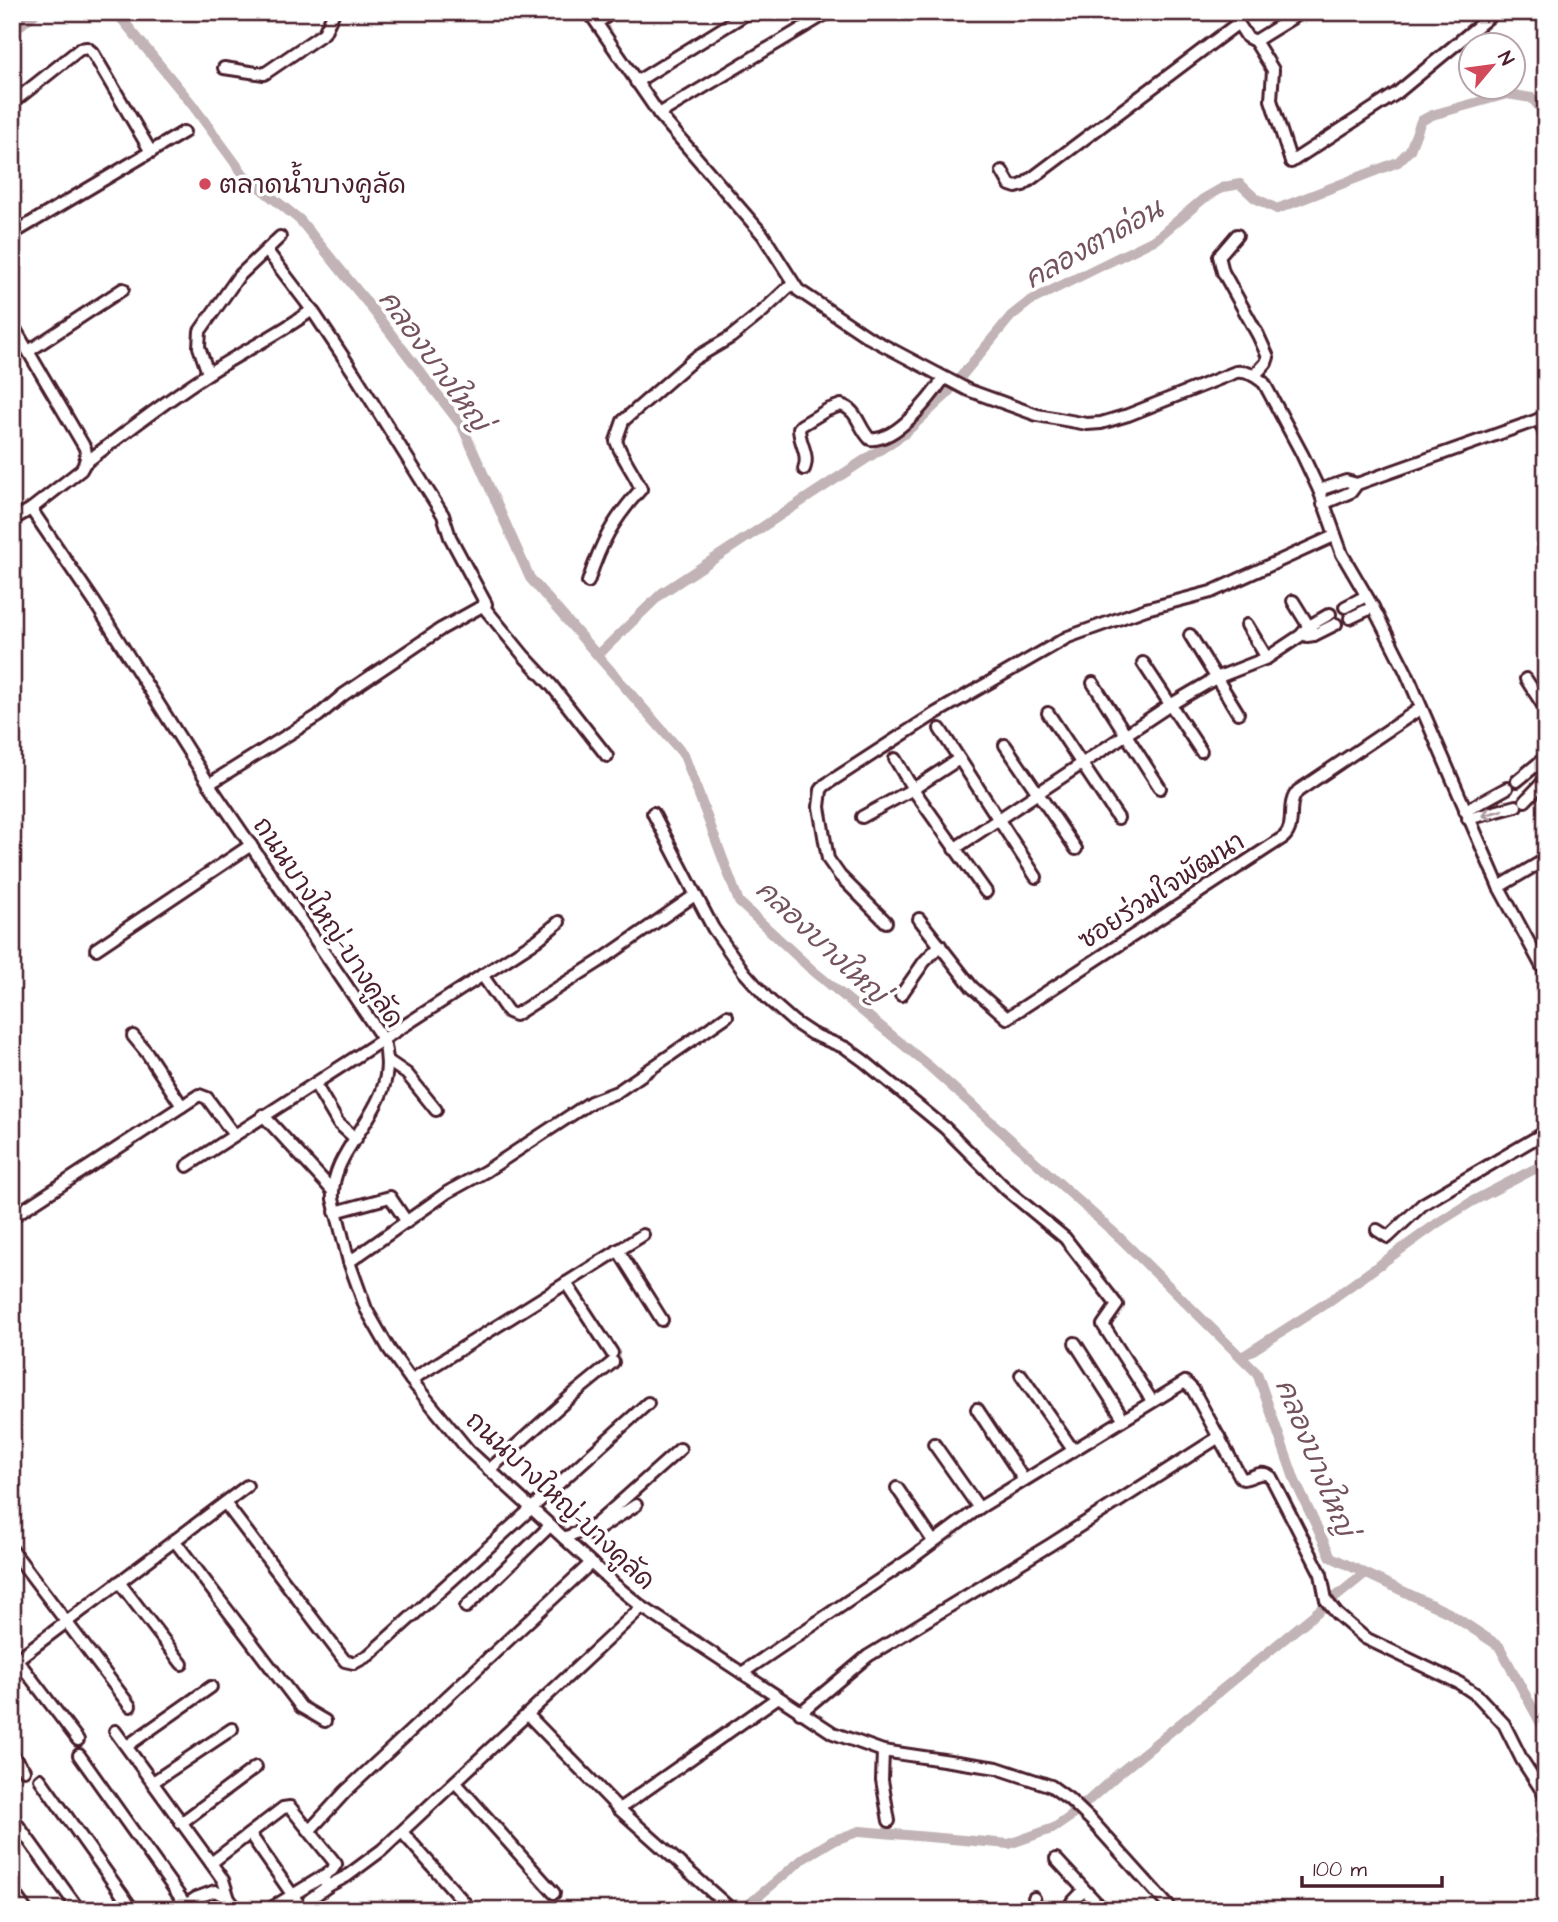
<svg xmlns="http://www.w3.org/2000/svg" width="1558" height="1922" viewBox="0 0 1558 1922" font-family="'Architects Daughter','Playpen Sans Thai',sans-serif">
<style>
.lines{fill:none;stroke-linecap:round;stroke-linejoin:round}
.canal{stroke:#c1b3b6;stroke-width:10}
.minor-casing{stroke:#4a1f2b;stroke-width:16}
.minor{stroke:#fff;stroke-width:10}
.oneway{stroke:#ae9aa0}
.poi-dot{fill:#d1495b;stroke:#fff;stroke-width:2.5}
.labels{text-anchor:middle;stroke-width:7;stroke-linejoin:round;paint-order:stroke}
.poi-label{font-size:26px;fill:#4a1f2b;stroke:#fff;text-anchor:start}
.street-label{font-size:26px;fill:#4a1f2b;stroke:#fff}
.water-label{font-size:28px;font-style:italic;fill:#74535c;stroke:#fff}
</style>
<rect width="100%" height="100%" fill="#fff"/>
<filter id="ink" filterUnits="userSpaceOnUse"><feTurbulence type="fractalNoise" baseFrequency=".0143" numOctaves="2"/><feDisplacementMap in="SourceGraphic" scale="14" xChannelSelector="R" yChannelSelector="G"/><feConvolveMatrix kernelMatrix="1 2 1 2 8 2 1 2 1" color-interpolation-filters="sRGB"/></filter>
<g filter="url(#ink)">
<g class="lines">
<g class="canal">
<path d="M116 12 191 103 244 175 300 220 365 300 462 426 530 578 684 755 739 902 811 969 929 1066 1120 1238 1257 1373 1295 1481 1331 1557 1449 1613 1499 1646 1546 1733"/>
<path d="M12 32 37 12"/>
<path d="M598 655 662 593 904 434 945 396 1011 316 1030 301 1156 239 1203 199 1224 187 1240 184 1255 198 1277 209 1398 162 1410 150 1421 121 1432 115 1507 94 1532 98 1546 115"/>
<path d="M1242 1357 1328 1302 1439 1222 1473 1201 1546 1163"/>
<path d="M742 1910 804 1858 832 1841 860 1831 1009 1844 1054 1828 1070 1817 1117 1775 1364 1574"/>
</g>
<g class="minor-casing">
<g id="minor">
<path d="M589 12 659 114 763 235 798 290 868 337 968 390 1037 415 1087 424 1101 423 1128 415 1236 372C1248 371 1254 375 1264 383L1302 454 1319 490 1342 554 1373 607 1406 672 1499 887 1546 974"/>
<path d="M1231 12 1247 37 1255 41 1273 70 1271 100 1291 162 1397 93 1495 12"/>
<path d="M597 23 613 12"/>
<path d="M1255 41 1302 12"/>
<path d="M224 68 264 74 324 33 334 12"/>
<path d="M636 82 749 12"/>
<path d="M12 103 80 49 87 48 93 53 151 152"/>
<path d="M659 114 829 12"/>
<path d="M1002 171 1010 185 1016 187 1023 185 1237 24"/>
<path d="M12 234 184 132"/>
<path d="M1237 235 1219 256 1223 272 1258 335 1268 357 1266 363 1255 375"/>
<path d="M12 324 85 448C87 457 86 462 81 470L31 509 95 603 209 784 383 1039C405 1108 329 1142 333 1199L349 1262 366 1309 389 1349 411 1380 469 1451 614 1584 642 1607 833 1733 883 1751 997 1768 1051 1786 1069 1799 1092 1821 1172 1910"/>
<path d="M29 351 123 289"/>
<path d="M208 373 199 347 200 331 238 277 280 237"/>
<path d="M1539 419 1546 437"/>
<path d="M85 463C125 433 164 402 206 375 241 352 278 335 312 310L267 251"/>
<path d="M804 469C810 454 799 444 799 428L802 425 827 410 841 405C858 410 858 427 870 439 896 442 931 397 944 378"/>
<path d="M1319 490 1346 481 1357 484"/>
<path d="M1323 504 1351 492 1357 484 1546 417"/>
<path d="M12 520 31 509"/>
<path d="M588 582C601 542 613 520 641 489 634 472 622 458 616 441L623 421 694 359 731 337 762 312 793 283"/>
<path d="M1293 601 1314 635"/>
<path d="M483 606 524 656 552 686 607 756"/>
<path d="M1345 607 1366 596"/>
<path d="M1350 618 1373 607"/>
<path d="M1247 625 1267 658"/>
<path d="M1190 635 1238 713"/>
<path d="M1307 636 1314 635 1336 624"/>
<path d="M1143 663 1201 751"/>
<path d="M1526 679 1546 710"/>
<path d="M1093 683 1160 788"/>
<path d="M1048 713 1118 818"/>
<path d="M940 729 1036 877"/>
<path d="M1005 745 1076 849"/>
<path d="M895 759 913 789 986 892"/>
<path d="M1517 781 1546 757"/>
<path d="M209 784 318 716 343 695 441 629 486 604 450 537 443 515 354 373 312 310"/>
<path d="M1525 801 1546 779"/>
<path d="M1465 811 1507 788"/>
<path d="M653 813 713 928 744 972 768 999 794 1022 812 1034 846 1048 864 1061 945 1128 1007 1190 1065 1238 1117 1305 1103 1325 1152 1401"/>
<path d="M862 817 913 789 959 759"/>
<path d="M1468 819 1516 806"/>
<path d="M954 849 1170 705 1216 678 1267 658 1300 636 1309 626 1330 614"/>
<path d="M1499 887 1546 859"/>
<path d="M919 919 972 987 1007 1018 1284 837C1297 824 1285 805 1298 791L1421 708"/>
<path d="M886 922 840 876 828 859 819 807 821 790 825 785 936 713 1068 637 1146 609 1211 592 1334 536"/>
<path d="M96 949 251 845"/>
<path d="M482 975 508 1012 515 1015 600 961 695 895"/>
<path d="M901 995 924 962 940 945"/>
<path d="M133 1036 147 1053 182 1106"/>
<path d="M388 1061 407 1074 436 1110"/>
<path d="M318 1089 338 1123 356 1139"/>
<path d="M263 1115 332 1190"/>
<path d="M187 1166 537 940 559 922"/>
<path d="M335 1212 390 1197 407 1222"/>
<path d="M12 1217 199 1095 207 1098 234 1135"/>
<path d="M1377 1230 1388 1237 1423 1204 1546 1132"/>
<path d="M618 1250 662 1320"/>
<path d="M349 1262 448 1192 486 1171 591 1102 617 1092 727 1016"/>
<path d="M566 1283 612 1353"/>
<path d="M1075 1343 1123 1418"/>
<path d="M1021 1375 1073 1450"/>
<path d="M411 1380 643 1235"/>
<path d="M977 1409 1024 1480"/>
<path d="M934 1444 979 1508"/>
<path d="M489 1470 570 1397 613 1362"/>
<path d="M897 1488 933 1541"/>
<path d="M225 1503 345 1661 354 1663 369 1655 648 1403"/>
<path d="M591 1534 636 1505"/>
<path d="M564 1538 595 1525 680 1449"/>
<path d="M174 1540 301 1707 325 1721"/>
<path d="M12 1550 130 1706"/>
<path d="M119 1582 182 1664"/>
<path d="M466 1607 550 1526"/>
<path d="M12 1653 78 1740"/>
<path d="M12 1663 247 1486"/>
<path d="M742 1673 912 1558 979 1508 1185 1382 1193 1390 1240 1476 1243 1479C1253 1478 1261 1469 1271 1477L1321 1574 1326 1600 1337 1614 1365 1638 1459 1683 1477 1695 1504 1724 1522 1760 1546 1797"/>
<path d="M800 1713 868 1656 1050 1545 1219 1437"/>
<path d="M527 1714 619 1809 732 1910"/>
<path d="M115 1731 211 1863 223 1880 229 1899"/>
<path d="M127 1746 211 1687"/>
<path d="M883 1751 882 1780 889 1821"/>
<path d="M12 1755 24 1770"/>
<path d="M79 1755 185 1904"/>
<path d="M40 1779 133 1910"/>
<path d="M153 1782 232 1729"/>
<path d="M455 1782 554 1893"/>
<path d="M619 1809 777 1698"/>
<path d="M12 1817 79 1910"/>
<path d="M181 1823 256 1767"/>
<path d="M310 1830 346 1791 591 1563"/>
<path d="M402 1832 471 1910"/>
<path d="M250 1834 303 1910"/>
<path d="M1056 1859 1103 1910"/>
<path d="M211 1863 283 1808 290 1807 336 1864 332 1870 322 1877"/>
<path d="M12 1890 26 1910"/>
<path d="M1034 1898 1037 1910"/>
<path d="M178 1910 196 1898 215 1891 229 1899 238 1910"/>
<path d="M268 1910 322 1877 328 1886 347 1876 382 1850 642 1607"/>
<path d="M311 1910 309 1900 328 1886"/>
<path d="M979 1910 980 1907"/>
<path d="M1065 1910 1084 1890"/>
</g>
</g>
<use href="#minor" class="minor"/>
</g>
<defs><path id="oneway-shaft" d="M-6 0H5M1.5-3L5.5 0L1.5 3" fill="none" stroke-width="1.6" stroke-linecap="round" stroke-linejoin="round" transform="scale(1.75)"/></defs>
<use class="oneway" href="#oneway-shaft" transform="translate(1492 813) rotate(165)"/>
</g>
<circle class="poi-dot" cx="205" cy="184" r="7"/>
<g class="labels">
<g class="poi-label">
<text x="219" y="193">ตลาดน้ำบางคูลัด</text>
</g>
<g class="street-label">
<text transform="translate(1161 890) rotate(-33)" y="9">ซอยร่วมใจพัฒนา</text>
<text transform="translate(329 922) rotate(56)" y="9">ถนนบางใหญ่-บางคูลัด</text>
<text transform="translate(561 1500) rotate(43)" y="9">ถนนบางใหญ่-บางคูลัด</text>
</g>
<g class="water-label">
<text transform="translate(1093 243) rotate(-29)" y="10">คลองตาด่อน</text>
<text transform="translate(435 360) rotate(54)" y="10">คลองบางใหญ่</text>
<text transform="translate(822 941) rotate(43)" y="10">คลองบางใหญ่</text>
<text transform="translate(1316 1457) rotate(68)" y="10">คลองบางใหญ่</text>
</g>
</g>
<rect width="1558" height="1922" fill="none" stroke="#fff" stroke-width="42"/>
<rect x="21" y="21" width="1516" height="1880" fill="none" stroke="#4a1f2b" stroke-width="2.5" filter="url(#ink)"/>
<g transform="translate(1492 66) rotate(61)"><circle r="33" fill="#ffffff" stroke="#b7a5aa" stroke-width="2"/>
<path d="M0-5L12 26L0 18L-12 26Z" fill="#d1495b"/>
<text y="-10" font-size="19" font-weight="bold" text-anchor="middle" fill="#4a1f2b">N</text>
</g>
<path d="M1302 1876v10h140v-10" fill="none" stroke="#4a1f2b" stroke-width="3.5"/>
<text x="1313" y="1876" font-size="21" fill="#4a1f2b" stroke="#ffffff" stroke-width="5" paint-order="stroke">100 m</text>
</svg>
